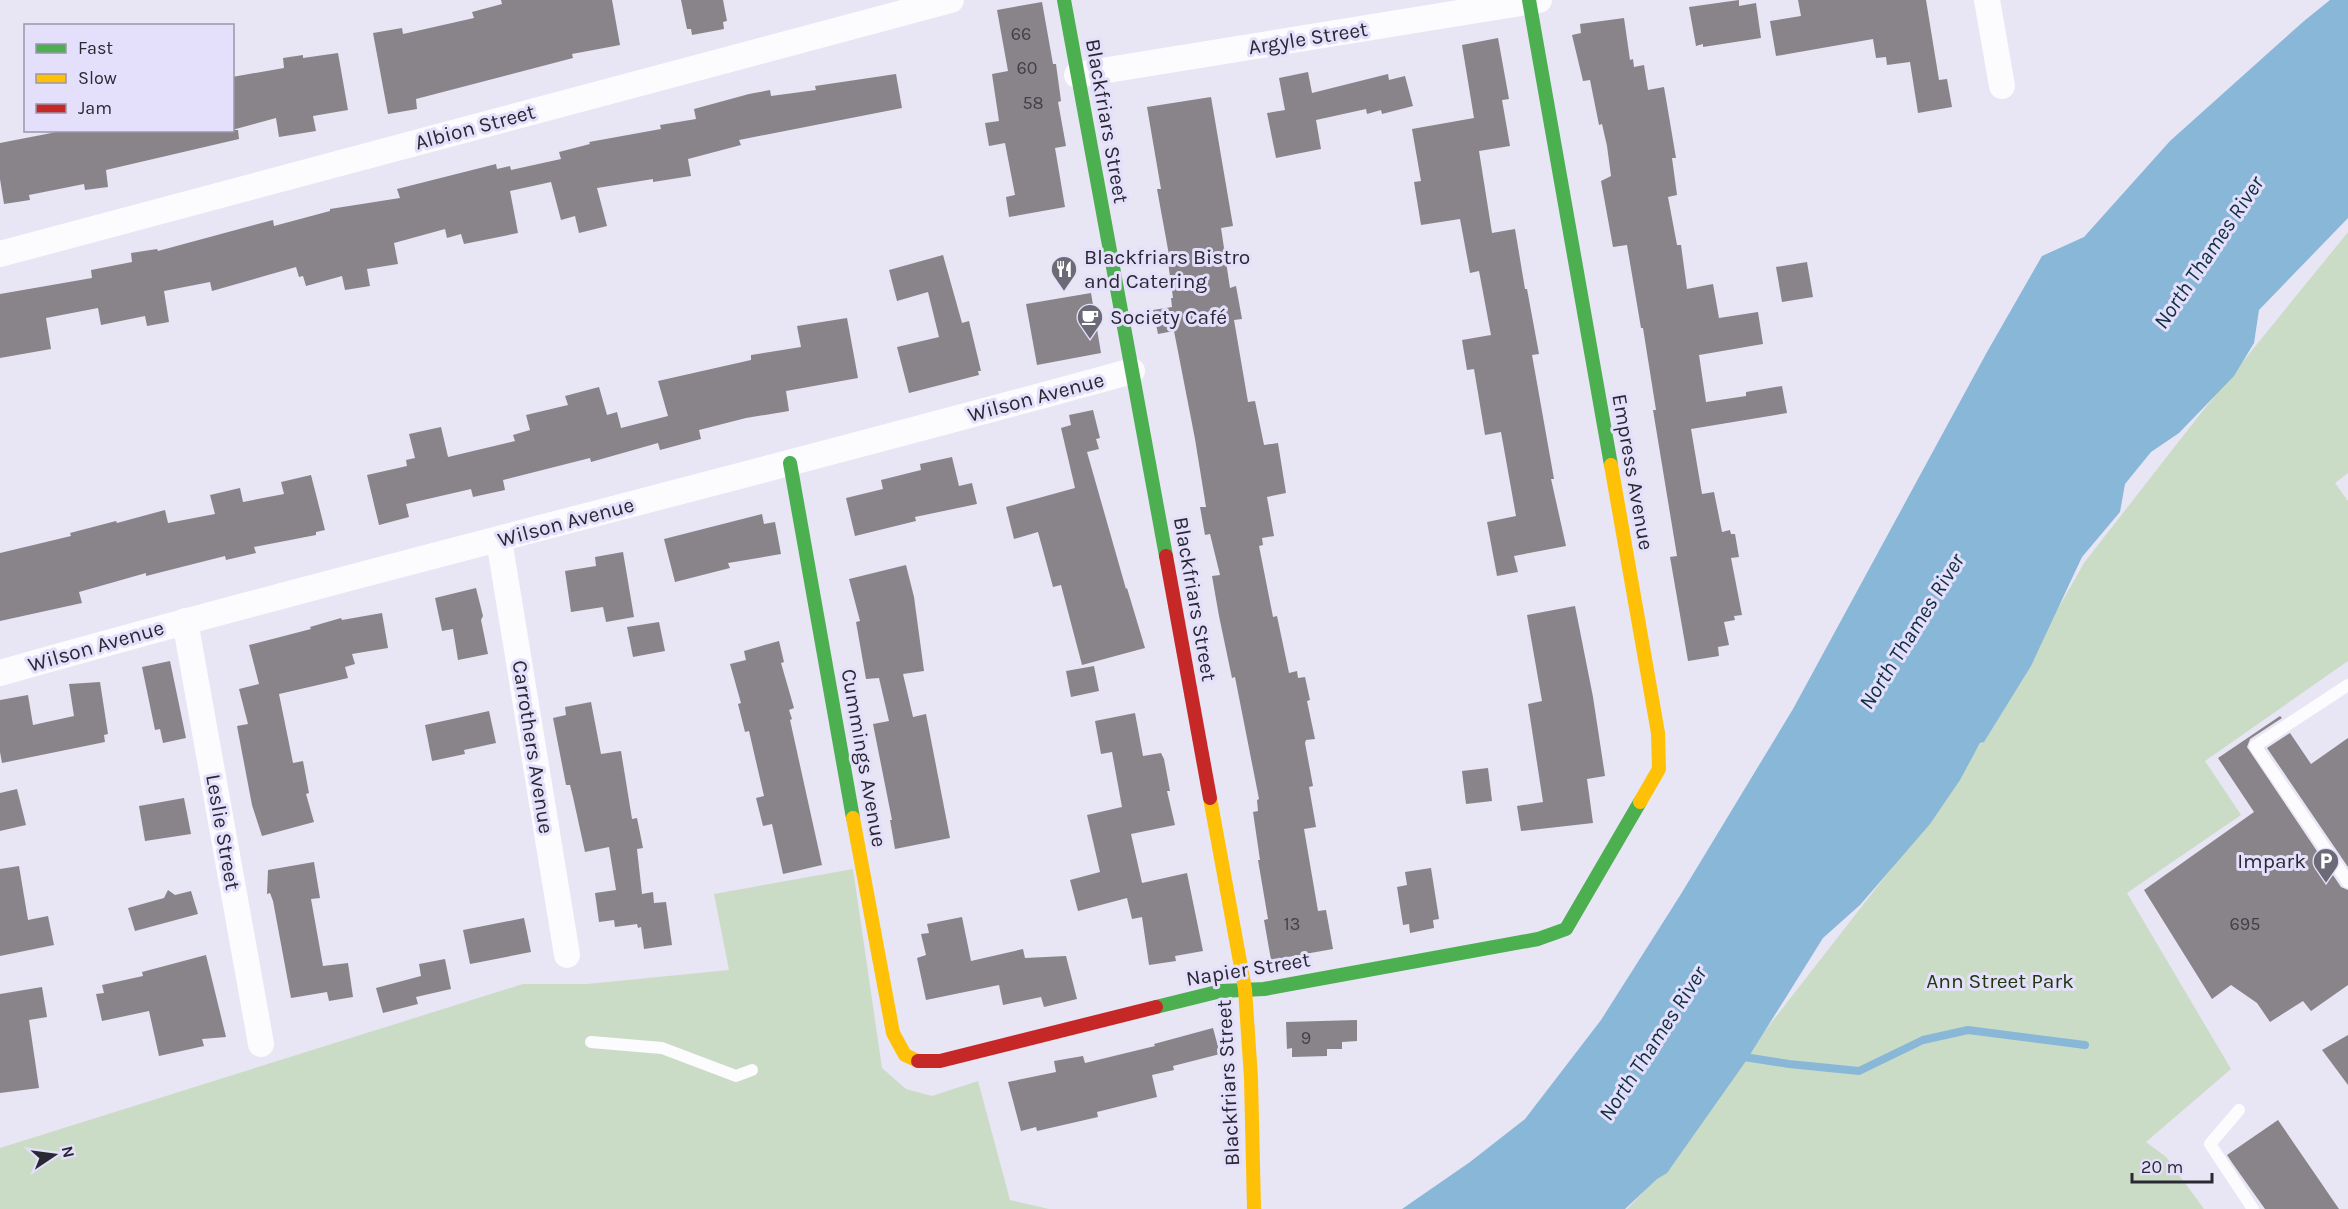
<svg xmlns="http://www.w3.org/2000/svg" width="2348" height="1209" viewBox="0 0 2348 1209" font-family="Karla,sans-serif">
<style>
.green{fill:#cbdcc6}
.water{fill:#89b7d8}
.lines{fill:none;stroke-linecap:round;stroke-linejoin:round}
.stream{stroke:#89b7d8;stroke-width:8}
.building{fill:#898489}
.lane{stroke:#fcfbfe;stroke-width:12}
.street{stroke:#fcfbfe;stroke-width:26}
.fast{stroke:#4caf50;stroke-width:14}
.slow{stroke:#ffc107;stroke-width:14}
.jam{stroke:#c62828;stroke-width:14}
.labels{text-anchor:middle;stroke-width:6;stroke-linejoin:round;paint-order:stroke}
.number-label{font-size:18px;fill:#423f48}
.street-label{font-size:21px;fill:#2a2832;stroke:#e4dffb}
.poi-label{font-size:21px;fill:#2a2832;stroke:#e4dffb;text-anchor:start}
.park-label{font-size:21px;fill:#20370d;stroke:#e4dffb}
.water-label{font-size:22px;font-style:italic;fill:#0f2e40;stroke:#e4dffb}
</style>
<rect width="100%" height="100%" fill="#e8e5f5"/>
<g class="green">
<path d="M2348 232V473L2335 483 2348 501V661L2205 761 2241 815 2127 893 2231 1069 2146 1142 2166 1157 2204 1209H1627L1645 1190 1726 1089 1764 1032 1933 815 1979 746 2084 563 2197 418Z"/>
<path d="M853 869 882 1068 906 1089 932 1096 978 1081 1010 1200 1049 1209H0V1148L523 984H587L729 970 714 894Z"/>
</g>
<path class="water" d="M2330 0H2348V218L2259 310 2254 343 2234 376 2179 433 2151 452 2125 484 2120 512 2082 557 2031 666 1984 742 1980 743 1960 780 1930 824 1860 905 1823 938 1746 1061 1667 1173 1657 1179 1625 1209H1402L1470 1162 1525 1119 1601 1020 1681 894 1793 709 1987 352 2042 256 2084 237 2170 141 2304 21Z"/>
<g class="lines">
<path class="stream" d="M1738 1056 1789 1064 1859 1071 1923 1040 1968 1030 2085 1045"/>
</g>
<g class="building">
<path d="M501 0H612L620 45 572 54 573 58 416 99 417 109 388 114 373 33 402 28 403 34 474 18 472 12 502 4Z"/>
<path d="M681 0H723L727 21 723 22 724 29 692 35 691 29H687Z"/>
<path d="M1739 0V6L1756 3 1761 38 1703 47V44L1696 46 1689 7Z"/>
<path d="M1798 0H1926L1939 80 1947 79 1952 107 1918 113 1910 62 1887 65 1886 57 1876 58 1873 39 1776 56 1770 21 1801 16Z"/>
<path d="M1042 2 1053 64H1056L1061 101 1058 102 1066 146 1055 148 1065 207 1009 217 1006 197 1015 195 1005 143 989 146 985 123 999 121 992 74 1008 71 997 10Z"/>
<path d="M1624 18 1630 60 1633 59 1634 67 1644 65 1648 90 1664 87 1676 158H1672L1677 195 1668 197 1677 245H1681L1687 289 1713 284 1719 318 1758 312 1763 344 1699 355 1706 402 1746 396V392L1782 386 1787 413 1691 429 1702 494 1714 492 1722 532 1730 530 1731 534H1735L1739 557 1731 558 1742 615 1734 616 1735 620 1724 622 1729 645 1718 647 1719 656 1688 661 1670 557 1677 556 1653 410H1656L1643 328H1641L1627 245 1613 247 1601 181 1611 176 1607 146 1602 124 1599 125 1590 80 1583 81 1572 35 1581 33 1580 24Z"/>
<path d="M1498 38 1509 99 1502 100 1510 146 1479 151 1492 233 1515 229 1525 289H1527L1539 354 1532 355 1554 479H1551L1566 546 1514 556 1518 572 1497 576 1487 522 1516 516 1501 432 1485 435 1474 369 1467 370 1462 340 1491 335 1479 271 1470 273 1460 219 1421 225 1414 182 1421 181 1412 129 1474 118 1462 45Z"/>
<path d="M338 53 348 110 313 116 316 131 279 137 276 118 232 130V77L284 68 283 58 303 55V58Z"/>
<path d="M1308 72 1312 93 1388 74 1389 80 1405 76 1413 106 1382 114 1381 110 1367 114 1366 109 1316 120 1321 149 1276 158 1267 113 1285 110 1279 78Z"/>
<path d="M896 74 902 108 739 140 741 145 688 159 691 176 653 182V179L597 188 607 226 579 233 575 216 561 220 551 182 510 191 518 233 464 244 461 234 447 238 445 229 394 243 398 264 367 269 370 286 345 290 342 276 306 286 303 276 299 277 296 267 212 291 210 282 164 291 169 322 147 326 145 316 101 325 98 308 46 318 51 349 0 358V294L92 278 91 270 132 262 131 253 157 249 158 251 273 220 274 226 330 211V209L400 198 397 189 496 164 497 169 510 166 511 170 561 159 559 152 590 144 589 142 661 129 660 125 696 119 694 109 749 94 770 90 771 96 816 90 815 86Z"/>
<path d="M1211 97 1233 226 1221 228 1230 288 1236 286 1242 319 1234 320 1248 402 1255 401 1264 445 1278 443 1286 493 1267 497 1274 536 1262 538 1263 545 1259 546 1273 617 1277 616 1289 673 1297 671 1298 678 1305 677 1310 700 1307 701 1315 739 1306 740 1305 743 1313 786 1309 787 1316 827 1304 829 1318 911 1326 910 1333 949 1271 960 1264 920 1268 919 1258 860H1260L1253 812 1258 811 1257 800 1259 799 1235 677 1232 678 1219 616 1212 576 1220 575 1210 534 1205 535 1200 507H1206L1195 439 1174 331 1158 334 1153 310 1172 307 1171 298H1173L1167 255H1169L1157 189H1161L1147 107Z"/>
<path d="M67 130H238L239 139 106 170 108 187 85 190 84 184 29 195 30 200 4 204 0 179V143Z"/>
<path d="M943 255 962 323 969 321 981 371H978L979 375 909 393 897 347 939 337 928 292 897 301 889 270Z"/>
<path d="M1807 262 1813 297 1782 302 1776 267Z"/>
<path d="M1091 293 1101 353 1037 365 1026 304Z"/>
<path d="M847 318 858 378 786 391 789 411 746 418 699 430 701 439 660 450 658 443 591 462 590 458 503 480 505 490 473 497 471 489 406 504 409 517 379 525 367 475 407 466 406 460 415 458 409 434 441 427 448 457 515 441 513 435 530 430 526 415 568 405 565 396 599 387 607 415 617 412 621 428 668 416 658 381 751 360V355L801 347 797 326Z"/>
<path d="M1093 410 1100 438 1096 439 1099 449 1087 452 1126 589 1127 588 1145 648 1082 665 1061 585 1053 587 1038 532 1014 539 1006 507 1075 488 1061 428 1071 425 1069 415Z"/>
<path d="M952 457 959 486 972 483 977 504 915 517 916 521 855 536 846 498 883 489 881 480 921 470 920 464Z"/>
<path d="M311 475 325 530 316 532V535L254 547 256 553 226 560 225 556 146 576V573L79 592 82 603 0 621V553L71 536 70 533 116 521 117 523 165 510 168 523 215 514 210 495 240 488 243 502 284 494 281 482Z"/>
<path d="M762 514 764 524 775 522 781 554 728 563 730 568 675 582 664 539Z"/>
<path d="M623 552 634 617 606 622 603 607 571 612 565 571 596 566 595 557Z"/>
<path d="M906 565 914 597 924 671 903 674 913 717 926 714 950 838 895 849 890 820H892L873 724 889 721 879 678 866 679 856 622 860 621 849 579Z"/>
<path d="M476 588 483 616 481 620 488 654 458 660 453 629 442 631 435 598Z"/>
<path d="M1575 606 1593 697 1605 776 1587 779 1593 823 1521 831 1517 806 1543 802 1528 704 1542 701 1527 615Z"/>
<path d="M382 613 388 648 352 654 355 664 345 667 348 678 279 694 293 763 303 761 309 793 306 794 314 822 262 836 252 805 237 726 248 724 239 689 259 684 249 645 311 629 310 627 341 618 342 620Z"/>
<path d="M659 622 665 651 633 657 627 627Z"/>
<path d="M779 641 784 662 781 663 794 708 789 710 792 719 790 720 822 865 783 874 772 824 763 826 756 798 764 796 749 731 745 732 738 704 741 703 730 664 746 660 744 651Z"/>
<path d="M170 661 186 738 163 743 160 729 155 730 142 667Z"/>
<path d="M1094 666 1099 691 1071 697 1066 671Z"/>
<path d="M100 682 108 734 104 735 105 742 2 763 0 752V700L28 695 33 725 74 716 69 684Z"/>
<path d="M591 702 601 754 621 751 632 819 637 818 643 848 637 849 642 894 653 892 654 903 666 902 672 945 644 949 641 927 638 928 637 924 615 927 614 920 599 922 595 893 616 890 609 847 585 852 573 797 570 785H566L553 718 566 715 565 707Z"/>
<path d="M489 711 496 743 464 750 465 754 432 761 425 725Z"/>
<path d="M1135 713 1143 756 1161 753 1164 759 1170 791H1167L1175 825 1131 834 1142 883 1187 873 1203 951 1175 956 1176 961 1149 965 1142 917 1132 919 1127 898 1078 911 1070 880 1100 872 1087 815 1122 807 1112 752 1101 754 1095 721Z"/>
<path d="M2280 716 2282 718 2250 739 2247 747 2341 887 2348 890V985L2311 1011 2303 1001 2270 1022 2257 1003 2231 985 2212 999 2144 890 2254 812 2218 758Z"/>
<path d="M2290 733 2311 764 2348 738V867L2267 748Z"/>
<path d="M1488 768 1492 801 1466 804 1462 771Z"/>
<path d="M17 789 26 825 0 831V793Z"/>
<path d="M184 798 191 834 145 841 139 806Z"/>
<path d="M314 862 320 898 311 899 323 966 348 963 353 997 329 1001 327 992 291 998 273 901 270 893 267 894 268 870Z"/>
<path d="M19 866 28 920 48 916 54 945 0 956V869Z"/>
<path d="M1431 868 1439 919 1433 920 1434 928 1410 933 1409 924 1403 925 1397 887 1407 885 1405 872Z"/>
<path d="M168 890 175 895 191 891 198 914 135 931 128 908 164 898Z"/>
<path d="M962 917 971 961 1023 949 1025 958 1066 956 1077 999 1044 1007 1041 997 1003 1005 999 985 926 1000 917 958 926 955 921 934 929 933 927 924Z"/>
<path d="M524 918 531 952 470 964 463 930Z"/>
<path d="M206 955 226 1037 202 1039 204 1046 159 1056 149 1011 102 1021 96 994 104 993 102 985 143 976 142 972Z"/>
<path d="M445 959 451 989 416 997 418 1004 383 1013 376 988 421 976 419 964Z"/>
<path d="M42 987 47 1017 29 1020 39 1088 0 1093V994Z"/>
<path d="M1357 1020V1041L1342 1042V1049H1327V1056L1292 1057V1048L1287 1049 1286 1022Z"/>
<path d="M1213 1028 1220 1054 1173 1066 1174 1070 1152 1075 1157 1097 1097 1112 1098 1117 1037 1131 1036 1127 1021 1131 1008 1082 1056 1072 1054 1061 1083 1056 1085 1063 1155 1046 1154 1044Z"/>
<path d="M2348 1035V1085L2322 1050Z"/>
<path d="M2278 1120 2339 1209H2265L2233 1164 2227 1155Z"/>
</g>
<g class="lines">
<g class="lane">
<path d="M2348 685 2255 746 2348 882"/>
<path d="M591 1042 662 1048 736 1076 752 1070"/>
<path d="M2239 1110 2210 1144 2253 1209"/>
</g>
<g class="street">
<path d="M1987 0 2002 86"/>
<path d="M1077 75 1539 0"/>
<path d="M0 254 951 0"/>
<path d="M499 540 567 955"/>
<path d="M185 621 261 1044"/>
<path d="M0 673C376 567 756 475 1132 371"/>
</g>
<g class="fast">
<path d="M1064 0 1166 556"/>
<path d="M1529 0 1611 465"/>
<path d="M790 463 853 818"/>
<path d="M1156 1007 1221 991 1264 989 1538 939 1566 929 1640 802"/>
</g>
<g class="slow">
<path d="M1611 465 1658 733 1659 769 1640 802"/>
<path d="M1210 798 1245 989 1251 1078 1254 1209"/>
<path d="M853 818 893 1033 905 1055 918 1061"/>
</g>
<g class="jam">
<path d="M1166 556 1210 798"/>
<path d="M918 1061H940L1156 1007"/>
</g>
</g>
<defs>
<g id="restaurant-pin" transform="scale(1.35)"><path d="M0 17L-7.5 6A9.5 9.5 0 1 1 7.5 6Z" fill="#6c6a76" stroke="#e4dffb"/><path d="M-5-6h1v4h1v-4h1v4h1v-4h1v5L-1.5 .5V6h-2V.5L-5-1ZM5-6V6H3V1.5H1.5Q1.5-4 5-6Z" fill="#fff"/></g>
<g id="cafe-pin" transform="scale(1.35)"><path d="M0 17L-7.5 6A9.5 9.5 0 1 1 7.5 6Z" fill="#6c6a76" stroke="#e4dffb"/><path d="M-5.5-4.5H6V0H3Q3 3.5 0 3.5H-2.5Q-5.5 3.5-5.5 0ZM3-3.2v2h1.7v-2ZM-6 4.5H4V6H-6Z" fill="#fff"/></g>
<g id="parking-pin" transform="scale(1.35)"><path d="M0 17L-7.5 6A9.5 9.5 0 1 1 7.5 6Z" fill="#6c6a76" stroke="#e4dffb"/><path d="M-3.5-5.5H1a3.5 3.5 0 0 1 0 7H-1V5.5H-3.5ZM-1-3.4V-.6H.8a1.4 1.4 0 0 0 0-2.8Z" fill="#fff"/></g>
</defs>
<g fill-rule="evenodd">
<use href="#restaurant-pin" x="1064" y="269"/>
<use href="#cafe-pin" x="1090" y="317"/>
<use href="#parking-pin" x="2326" y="861"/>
</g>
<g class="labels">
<g class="number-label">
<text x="1021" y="40">66</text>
<text x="1027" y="74">60</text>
<text x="1033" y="109">58</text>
<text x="1292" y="930">13</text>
<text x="2245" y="930">695</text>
<text x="1306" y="1044">9</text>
</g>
<g class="street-label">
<text transform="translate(1308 38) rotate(-9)" y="7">Argyle Street</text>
<text transform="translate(1107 121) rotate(80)" y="7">Blackfriars Street</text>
<text transform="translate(475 127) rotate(-15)" y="7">Albion Street</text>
<text transform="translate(1036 397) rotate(-15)" y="7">Wilson Avenue</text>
<text transform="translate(1633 472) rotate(80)" y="7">Empress Avenue</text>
<text transform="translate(566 522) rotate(-15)" y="7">Wilson Avenue</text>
<text transform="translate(1195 599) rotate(80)" y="7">Blackfriars Street</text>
<text transform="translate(96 646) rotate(-16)" y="7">Wilson Avenue</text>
<text transform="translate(533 747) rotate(81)" y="7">Carrothers Avenue</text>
<text transform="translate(864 758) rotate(80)" y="7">Cummings Avenue</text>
<text transform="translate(223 832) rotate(80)" y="7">Leslie Street</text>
<text transform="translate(1248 969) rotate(-9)" y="7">Napier Street</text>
<text transform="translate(1228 1083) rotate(-93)" y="7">Blackfriars Street</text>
</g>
<g class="poi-label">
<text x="1084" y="264">Blackfriars Bistro<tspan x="1084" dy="24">and Catering</tspan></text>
<text x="1110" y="324">Society Café</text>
<text x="2306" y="868" text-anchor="end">Impark</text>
</g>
<g class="park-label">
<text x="2000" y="988">Ann Street Park</text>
</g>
<g class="water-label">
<text transform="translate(2208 252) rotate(-56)" y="8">North Thames River</text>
<text transform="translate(1911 631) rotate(-58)" y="8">North Thames River</text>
<text transform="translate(1652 1043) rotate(-57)" y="8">North Thames River</text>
</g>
</g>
<rect x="24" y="24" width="210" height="108" fill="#e4dffb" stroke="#9a96ab" stroke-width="1.5"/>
<rect x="36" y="44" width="30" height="9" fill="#4caf50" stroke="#9a96ab" stroke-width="1.5"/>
<text x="78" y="54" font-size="18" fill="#2a2832">Fast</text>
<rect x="36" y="74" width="30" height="9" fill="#ffc107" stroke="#9a96ab" stroke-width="1.5"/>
<text x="78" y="84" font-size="18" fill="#2a2832">Slow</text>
<rect x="36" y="104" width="30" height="9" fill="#c62828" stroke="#9a96ab" stroke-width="1.5"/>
<text x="78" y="114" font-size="18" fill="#2a2832">Jam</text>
<g transform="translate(54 1155) rotate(77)" stroke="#e4dffb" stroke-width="4.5" paint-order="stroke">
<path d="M0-4.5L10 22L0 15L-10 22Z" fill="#2a2832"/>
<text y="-9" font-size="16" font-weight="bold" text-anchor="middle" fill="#2a2832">N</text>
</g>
<path d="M2132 1173v9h80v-9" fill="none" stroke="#2a2832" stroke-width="3"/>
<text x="2141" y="1173" font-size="18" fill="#2a2832" stroke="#e4dffb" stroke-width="4.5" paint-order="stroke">20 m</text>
</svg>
